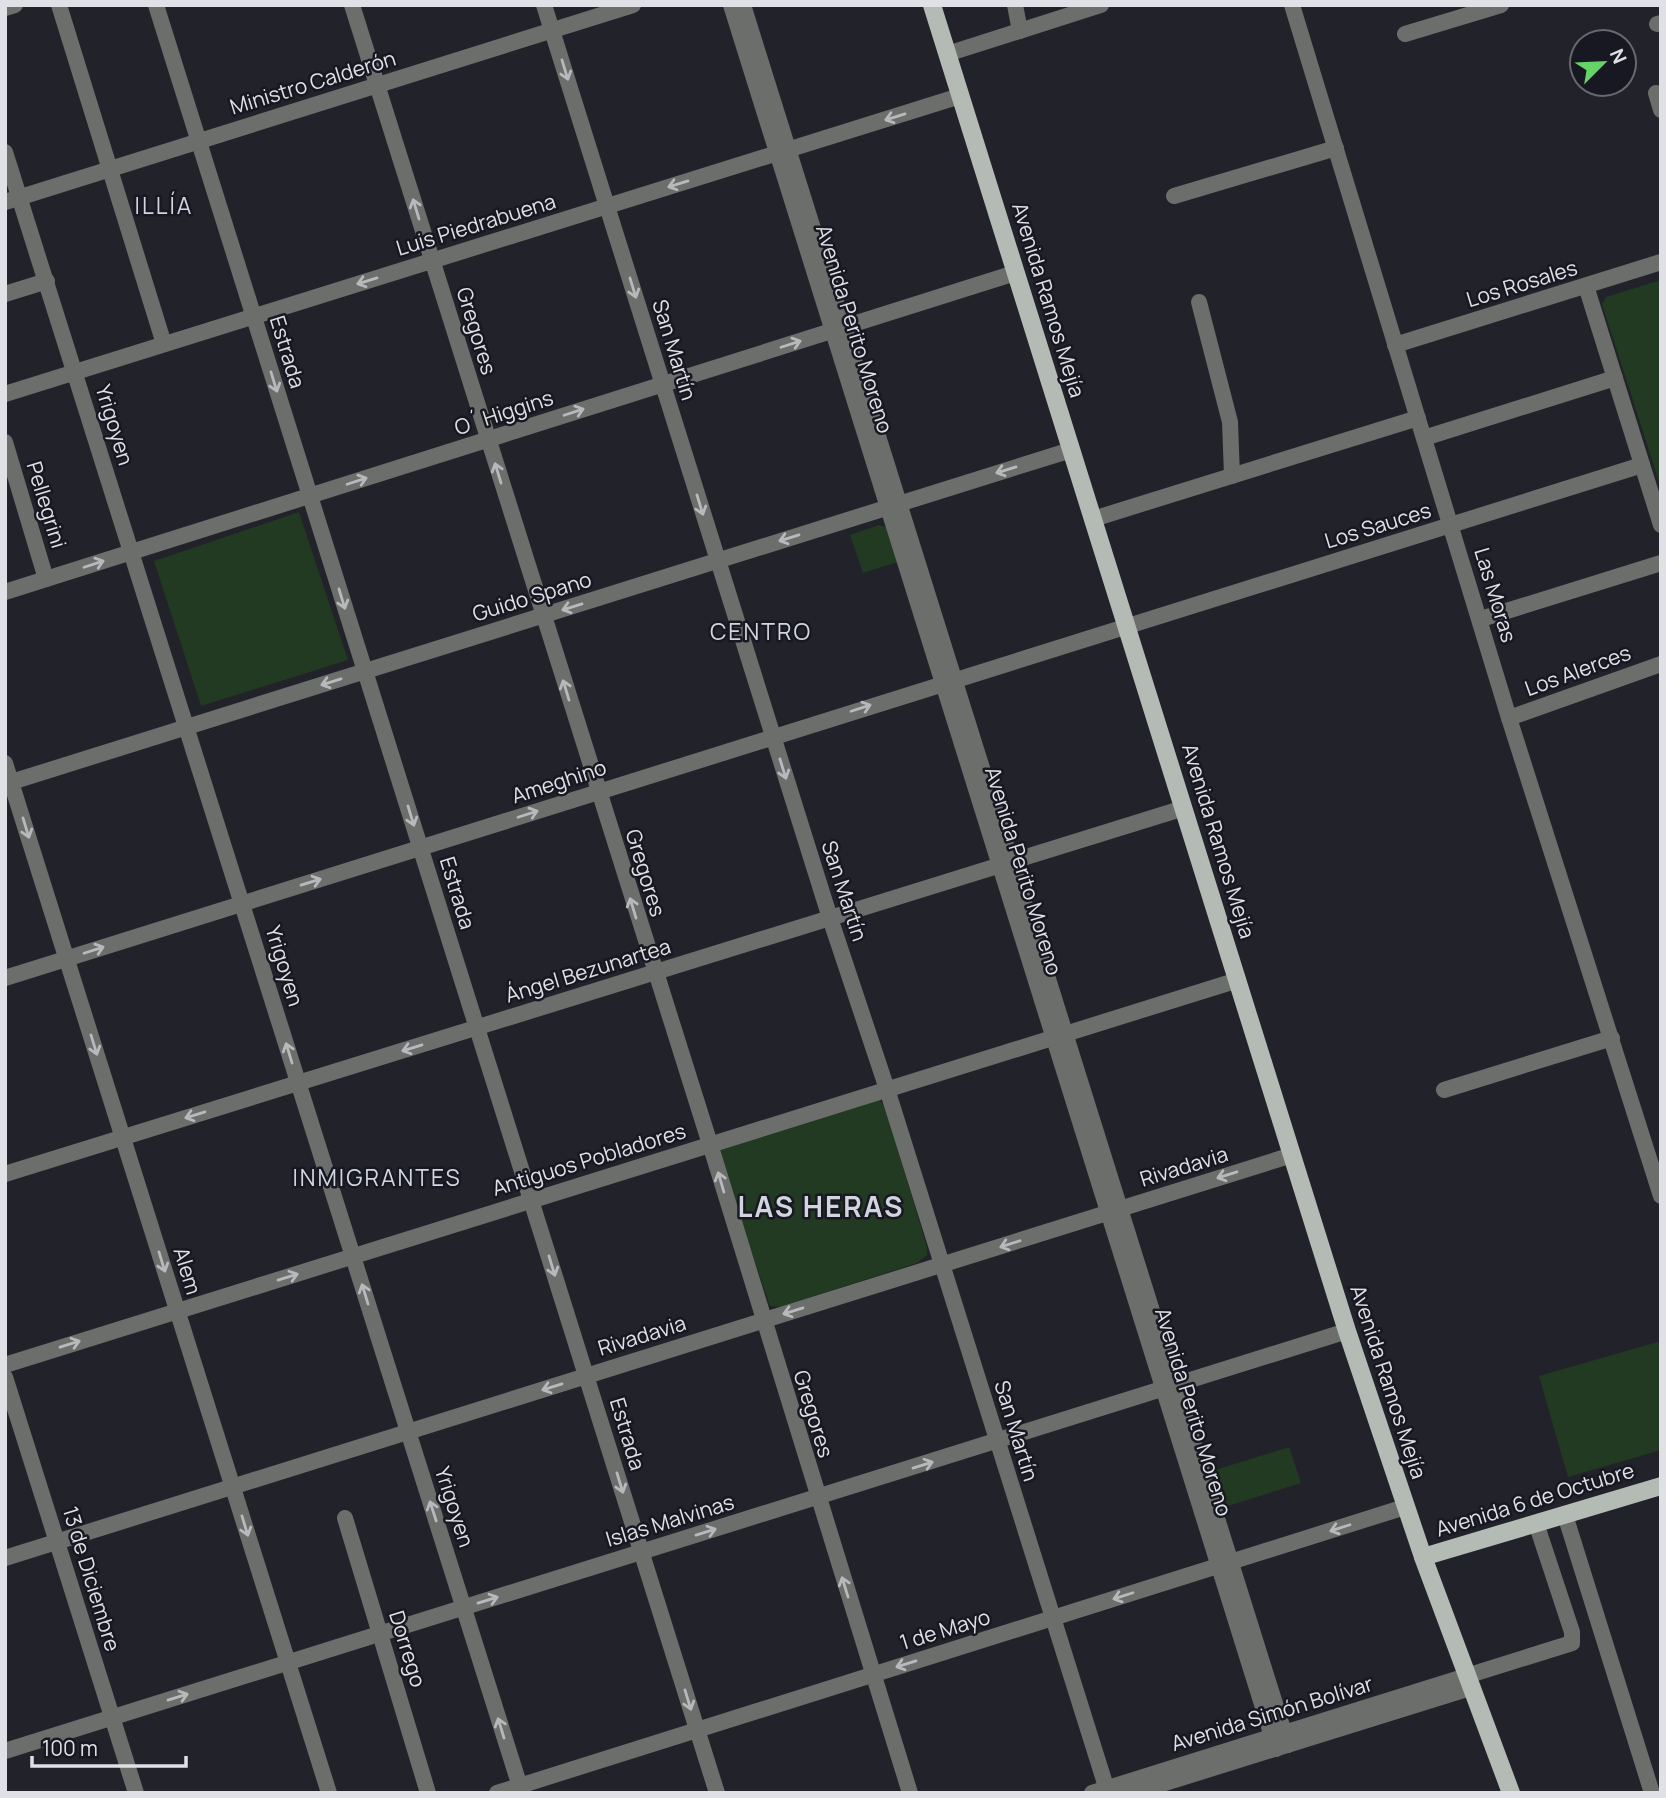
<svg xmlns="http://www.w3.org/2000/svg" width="1666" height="1798" viewBox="0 0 1666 1798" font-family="Manrope,sans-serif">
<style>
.green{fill:#213a21}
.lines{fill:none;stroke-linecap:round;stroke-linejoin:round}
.minor{stroke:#6b6e6b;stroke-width:16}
.major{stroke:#b4bbb4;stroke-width:18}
.oneway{stroke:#b7b9bc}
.labels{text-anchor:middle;stroke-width:5;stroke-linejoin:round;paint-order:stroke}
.street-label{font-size:21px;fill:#e0e1e7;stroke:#171821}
.neighbourhood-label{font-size:23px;letter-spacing:2px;fill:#d2d4e0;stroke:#171821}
.district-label{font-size:28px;font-weight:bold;letter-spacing:2px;fill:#d2d4e0;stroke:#171821}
</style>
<rect width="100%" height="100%" fill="#21222a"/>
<g class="green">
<path d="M1661 280V488L1602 304 1606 297Z"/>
<path d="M299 512 348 660 201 706 154 561Z"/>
<path d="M879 525 886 527 898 562 863 573 850 535Z"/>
<path d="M879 1099 885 1107 927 1247V1255L917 1263 780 1307 770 1306 717 1150Z"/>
<path d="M1661 1341V1450L1568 1477 1539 1376Z"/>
<path d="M1289 1447 1301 1483 1225 1507 1212 1471Z"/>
</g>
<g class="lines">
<g class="minor">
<path d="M59 5 164 344"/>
<path d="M156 5 717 1793"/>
<path d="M352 5 710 1144 910 1793"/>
<path d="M544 5 830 918 887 1089 1108 1793"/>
<path d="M731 5 1276 1749"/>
<path d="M743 5 1288 1745"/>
<path d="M1015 5 1020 31"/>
<path d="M1292 5 1509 718 1661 1196"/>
<path d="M5 8 15 5"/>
<path d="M1657 24 1661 23"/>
<path d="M1405 34 1501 5"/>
<path d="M947 54 1101 5"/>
<path d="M1656 93 1661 110"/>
<path d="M5 152 522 1793"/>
<path d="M1174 196 1336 148"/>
<path d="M5 202 633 5"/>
<path d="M1586 286 1661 525"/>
<path d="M5 294 47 281"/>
<path d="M1199 302 1230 422 1232 476"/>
<path d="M1395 345 1661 262"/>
<path d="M5 394 960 96"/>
<path d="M1424 438 1615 378"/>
<path d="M5 442 46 579"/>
<path d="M1093 519 1418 418"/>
<path d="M5 592 1015 273"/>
<path d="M1481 619 1661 563"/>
<path d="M1509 718 1661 664"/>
<path d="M5 763 329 1793"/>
<path d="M5 784 1071 450"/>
<path d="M5 978 1642 465"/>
<path d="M1444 1090 1612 1038"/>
<path d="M5 1174 1184 808"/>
<path d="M5 1365 1238 980"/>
<path d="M5 1377 136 1793"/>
<path d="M1565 1515 1652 1793"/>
<path d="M345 1518 428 1793"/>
<path d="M5 1558 1292 1155"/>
<path d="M5 1751 1347 1331"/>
<path d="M497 1793 1405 1507"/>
<path d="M1092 1793 1572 1643V1632L1536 1523"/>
<path d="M1133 1793 1470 1688"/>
</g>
<g class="major">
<path d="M932 5 1347 1331 1423 1557 1511 1793"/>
<path d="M1423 1557 1661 1486"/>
</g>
</g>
<defs><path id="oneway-shaft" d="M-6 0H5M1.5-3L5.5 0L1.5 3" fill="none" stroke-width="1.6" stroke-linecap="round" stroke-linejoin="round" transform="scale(1.75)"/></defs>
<g class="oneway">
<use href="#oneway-shaft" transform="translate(565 70) rotate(73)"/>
<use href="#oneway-shaft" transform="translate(895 117) rotate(163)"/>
<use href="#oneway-shaft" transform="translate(678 184) rotate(163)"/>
<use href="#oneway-shaft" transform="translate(416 209) rotate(-107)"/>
<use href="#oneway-shaft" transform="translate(367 281) rotate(163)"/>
<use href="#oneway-shaft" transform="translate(633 288) rotate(73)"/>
<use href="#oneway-shaft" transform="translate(791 344) rotate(-18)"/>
<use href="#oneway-shaft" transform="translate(274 382) rotate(73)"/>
<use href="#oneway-shaft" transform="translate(574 412) rotate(-18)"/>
<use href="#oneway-shaft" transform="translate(1006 470) rotate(163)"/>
<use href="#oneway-shaft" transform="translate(498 473) rotate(-107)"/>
<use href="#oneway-shaft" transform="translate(357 481) rotate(-18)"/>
<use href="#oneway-shaft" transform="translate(700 505) rotate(73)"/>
<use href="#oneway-shaft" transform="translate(789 538) rotate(163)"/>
<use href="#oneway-shaft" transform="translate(94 564) rotate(-18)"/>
<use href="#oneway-shaft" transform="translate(342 599) rotate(73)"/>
<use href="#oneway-shaft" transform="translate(572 607) rotate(163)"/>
<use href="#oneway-shaft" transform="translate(331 682) rotate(163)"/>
<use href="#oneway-shaft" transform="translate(566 690) rotate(-107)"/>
<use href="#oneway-shaft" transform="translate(861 708) rotate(-18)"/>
<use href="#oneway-shaft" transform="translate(783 769) rotate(73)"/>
<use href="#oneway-shaft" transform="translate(528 814) rotate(-18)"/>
<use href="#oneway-shaft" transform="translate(411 816) rotate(73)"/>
<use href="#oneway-shaft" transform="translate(26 828) rotate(73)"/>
<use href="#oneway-shaft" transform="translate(311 882) rotate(-17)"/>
<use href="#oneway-shaft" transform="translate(633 908) rotate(-107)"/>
<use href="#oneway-shaft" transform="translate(94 950) rotate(-18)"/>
<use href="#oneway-shaft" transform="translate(94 1045) rotate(73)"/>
<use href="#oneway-shaft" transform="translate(412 1048) rotate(163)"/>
<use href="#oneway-shaft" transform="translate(289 1053) rotate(-107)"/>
<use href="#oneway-shaft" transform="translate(195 1115) rotate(163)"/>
<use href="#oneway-shaft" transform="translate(1227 1175) rotate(163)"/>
<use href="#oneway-shaft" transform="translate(721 1182) rotate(-106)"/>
<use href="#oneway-shaft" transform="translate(1010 1244) rotate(162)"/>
<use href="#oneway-shaft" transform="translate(162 1262) rotate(73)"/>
<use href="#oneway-shaft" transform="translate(552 1266) rotate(73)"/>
<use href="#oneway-shaft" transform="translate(288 1277) rotate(-17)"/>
<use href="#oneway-shaft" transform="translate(365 1294) rotate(-107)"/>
<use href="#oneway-shaft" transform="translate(793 1311) rotate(163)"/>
<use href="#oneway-shaft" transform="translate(70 1344) rotate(-17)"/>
<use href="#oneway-shaft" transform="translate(552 1387) rotate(163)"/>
<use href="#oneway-shaft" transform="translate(923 1465) rotate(-17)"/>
<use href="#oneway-shaft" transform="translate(620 1483) rotate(73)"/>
<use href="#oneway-shaft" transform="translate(433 1511) rotate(-108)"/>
<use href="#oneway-shaft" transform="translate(245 1526) rotate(73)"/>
<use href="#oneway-shaft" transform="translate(1340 1528) rotate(162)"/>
<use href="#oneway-shaft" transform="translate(706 1532) rotate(-17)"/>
<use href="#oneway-shaft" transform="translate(845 1587) rotate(-107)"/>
<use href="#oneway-shaft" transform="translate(1123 1596) rotate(162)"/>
<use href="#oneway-shaft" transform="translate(488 1600) rotate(-17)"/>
<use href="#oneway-shaft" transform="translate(906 1664) rotate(163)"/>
<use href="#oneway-shaft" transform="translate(178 1697) rotate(-17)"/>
<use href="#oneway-shaft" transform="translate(688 1700) rotate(73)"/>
<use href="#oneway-shaft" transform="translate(501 1728) rotate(-107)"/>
</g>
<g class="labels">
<g class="street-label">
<text transform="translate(313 83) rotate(-17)" y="7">Ministro Calderón</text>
<text transform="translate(476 225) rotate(-17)" y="7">Luis Piedrabuena</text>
<text transform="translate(1522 284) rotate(-17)" y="7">Los Rosales</text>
<text transform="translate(1048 300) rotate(73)" y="7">Avenida Ramos Mejía</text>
<text transform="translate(854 329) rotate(73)" y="7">Avenida Perito Moreno</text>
<text transform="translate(476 331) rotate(73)" y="7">Gregores</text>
<text transform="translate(674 350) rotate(73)" y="7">San Martín</text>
<text transform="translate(287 352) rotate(73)" y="7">Estrada</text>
<text transform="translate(504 413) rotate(-18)" y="7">O´ Higgins</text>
<text transform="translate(114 425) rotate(73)" y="7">Yrigoyen</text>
<text transform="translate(46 505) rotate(73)" y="7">Pellegrini</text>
<text transform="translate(1378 526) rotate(-17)" y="7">Los Sauces</text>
<text transform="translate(1495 595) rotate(73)" y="7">Las Moras</text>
<text transform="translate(532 597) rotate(-17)" y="7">Guido Spano</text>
<text transform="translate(1578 671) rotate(-20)" y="7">Los Alerces</text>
<text transform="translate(559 782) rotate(-18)" y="7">Ameghino</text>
<text transform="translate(1218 841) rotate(73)" y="7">Avenida Ramos Mejía</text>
<text transform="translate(1023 871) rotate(73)" y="7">Avenida Perito Moreno</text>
<text transform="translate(645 873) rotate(73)" y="7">Gregores</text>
<text transform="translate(844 891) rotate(72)" y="7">San Martín</text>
<text transform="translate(457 893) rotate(73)" y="7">Estrada</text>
<text transform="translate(284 966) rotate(73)" y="7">Yrigoyen</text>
<text transform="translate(588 971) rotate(-17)" y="7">Ángel Bezunartea</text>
<text transform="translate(589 1160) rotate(-17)" y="7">Antiguos Pobladores</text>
<text transform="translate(1184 1167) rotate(-17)" y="7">Rivadavia</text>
<text transform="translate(187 1271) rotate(73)" y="7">Alem</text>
<text transform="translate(642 1336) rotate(-17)" y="7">Rivadavia</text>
<text transform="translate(1388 1382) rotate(72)" y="7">Avenida Ramos Mejía</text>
<text transform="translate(1193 1412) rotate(73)" y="7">Avenida Perito Moreno</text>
<text transform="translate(813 1414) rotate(73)" y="7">Gregores</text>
<text transform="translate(1016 1431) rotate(73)" y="7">San Martín</text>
<text transform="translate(627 1434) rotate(73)" y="7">Estrada</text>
<text transform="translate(1535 1500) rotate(-17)" y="7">Avenida 6 de Octubre</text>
<text transform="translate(454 1507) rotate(72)" y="7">Yrigoyen</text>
<text transform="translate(670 1521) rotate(-17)" y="7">Islas Malvinas</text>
<text transform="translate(91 1579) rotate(73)" y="7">13 de Diciembre</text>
<text transform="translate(945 1630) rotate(-17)" y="7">1 de Mayo</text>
<text transform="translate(407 1649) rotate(73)" y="7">Dorrego</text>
<text transform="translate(1272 1714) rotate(-17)" y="7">Avenida Simón Bolívar</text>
</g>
<g class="neighbourhood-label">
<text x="164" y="214">ILLÍA</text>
<text x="761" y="640">CENTRO</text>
<text x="377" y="1186">INMIGRANTES</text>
</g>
<g class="district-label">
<text x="821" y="1217">LAS HERAS</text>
</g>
</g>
<rect width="1666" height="1798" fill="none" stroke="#e0e1e7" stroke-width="14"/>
<g transform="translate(1603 63) rotate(66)"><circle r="33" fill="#171821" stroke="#676870" stroke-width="2"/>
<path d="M0-5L12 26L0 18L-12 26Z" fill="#64d468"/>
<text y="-10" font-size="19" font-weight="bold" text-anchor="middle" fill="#e0e1e7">N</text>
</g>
<path d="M32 1756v10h154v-10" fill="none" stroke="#e0e1e7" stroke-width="3.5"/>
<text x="42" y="1756" font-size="21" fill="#e0e1e7" stroke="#171821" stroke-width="5" paint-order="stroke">100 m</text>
</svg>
